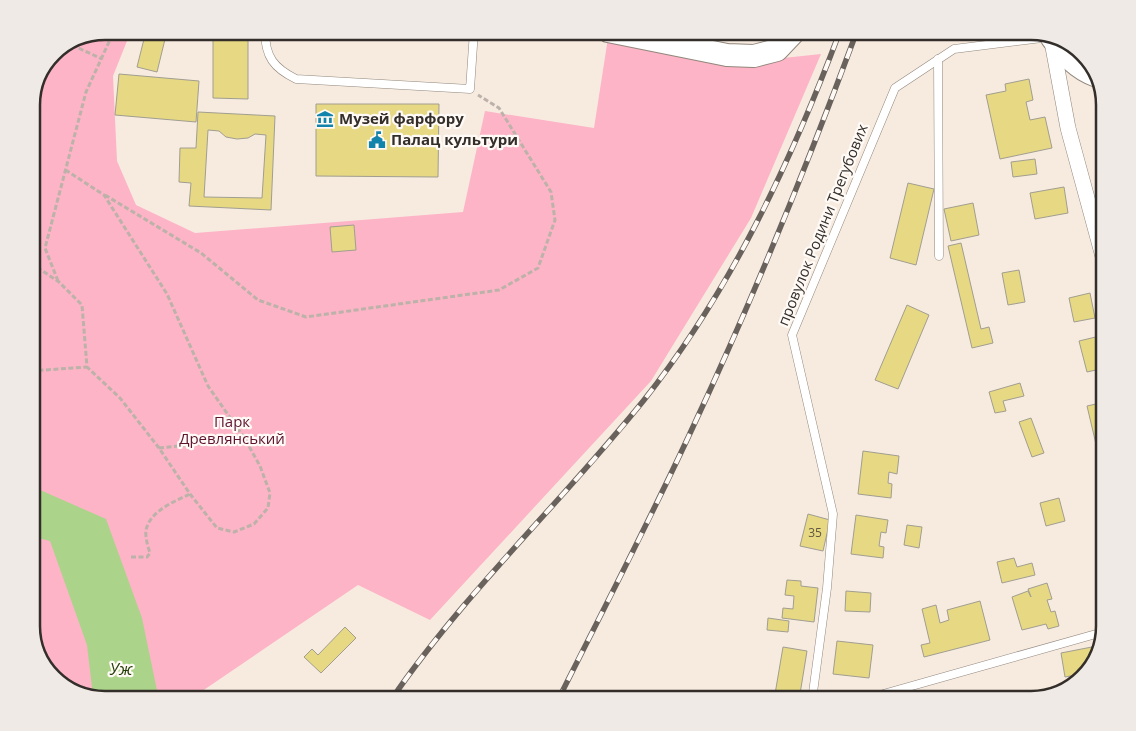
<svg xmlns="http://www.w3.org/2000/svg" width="1136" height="731" viewBox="0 0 1136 731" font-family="'Open Sans',sans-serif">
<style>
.green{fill:#fdb4c6}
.water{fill:#abd48a}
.building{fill:#e7d883;stroke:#a19e90;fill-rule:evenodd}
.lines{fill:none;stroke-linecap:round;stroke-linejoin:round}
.lane-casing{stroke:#92877c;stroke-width:9}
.street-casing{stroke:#92877c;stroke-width:16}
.secondary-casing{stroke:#92877c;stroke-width:24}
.path{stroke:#bcb2a9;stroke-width:3;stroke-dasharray:5 2.5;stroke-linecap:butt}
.lane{stroke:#fff;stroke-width:8}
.street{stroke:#fff;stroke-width:15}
.secondary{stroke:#fff;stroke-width:22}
.rail-casing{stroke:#69625c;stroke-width:5.5}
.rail{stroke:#fffaf5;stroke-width:4;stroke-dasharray:11;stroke-linecap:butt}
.labels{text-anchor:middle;stroke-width:4.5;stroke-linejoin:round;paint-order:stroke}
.number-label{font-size:12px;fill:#605840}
.poi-label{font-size:15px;font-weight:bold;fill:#332e2a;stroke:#fffaf5;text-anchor:start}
.street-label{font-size:15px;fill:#332e2a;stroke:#fffaf5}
.park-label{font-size:15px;fill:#5e1330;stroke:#fffaf5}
.water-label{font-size:16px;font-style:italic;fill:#263f0a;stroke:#fffaf5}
.rim{fill:none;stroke:#332e2a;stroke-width:2.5}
</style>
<rect width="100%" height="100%" fill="#f7ebe0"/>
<path class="green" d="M105 31H131L113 76 117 161 136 205 195 233 463 212 485 111 594 128 608 38 745 62 821 54 751 218 651 381 430 620 358 585 189 700H105L64 687 41 663 31 630V101L53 53Z"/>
<path class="water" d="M31 486 106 519 142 618 159 700H105L93 696 87 645 50 541 31 536Z"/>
<g class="building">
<path d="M146 31H167L157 72 137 67Z"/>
<path d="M213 31H248V99L213 98Z"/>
<path d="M119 74 199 81 196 122 115 115Z"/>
<path d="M1029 79 1033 100 1026 102 1030 120 1045 117 1052 148 1000 159 986 95 1006 91 1005 84Z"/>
<path d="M316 104H439L438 177 316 176Z"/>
<path d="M198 112 275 116 271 210 189 206 191 183 179 182 180 148H196ZM208 130 219 131 226 137 237 139 248 138 255 134 266 135 262 198 204 197Z"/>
<path d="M1035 159 1037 174 1013 177 1011 162Z"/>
<path d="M908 183 934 189 916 265 890 258Z"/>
<path d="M1064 187 1068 213 1035 219 1030 193Z"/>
<path d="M973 203 979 235 951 241 944 209Z"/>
<path d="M354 225 356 250 332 252 330 227Z"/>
<path d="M961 243 981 329 989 327 993 343 972 348 948 246Z"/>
<path d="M1019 270 1025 302 1008 305 1002 273Z"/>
<path d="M1090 293 1095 318 1074 322 1069 298Z"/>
<path d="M907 305 929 315 898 389 875 380Z"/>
<path d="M1104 335 1105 368 1087 372 1079 341Z"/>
<path d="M1020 383 1024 396 1003 401 1006 411 995 413 989 392Z"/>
<path d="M1105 402V460L1100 461 1087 406Z"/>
<path d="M1031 418 1044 453 1032 457 1019 422Z"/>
<path d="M863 451 899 456 897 474 889 472 888 483 892 484 891 498 858 494Z"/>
<path d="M1059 498 1065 521 1046 526 1040 503Z"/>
<path d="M808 514 830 520 823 551 800 546Z"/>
<path d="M856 515 888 520 886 533 881 532 879 546 884 547 883 558 851 554Z"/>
<path d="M907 525 922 527 919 548 904 545Z"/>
<path d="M1014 558 1017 567 1032 563 1035 575 1002 583 997 562Z"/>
<path d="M787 580 801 581V586L818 588 814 622 782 618 783 608 793 609 794 596 785 595Z"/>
<path d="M1047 583 1052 599 1047 600 1051 612 1055 611 1059 626 1048 629 1046 624 1022 630 1012 597 1028 591 1031 597 1028 589Z"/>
<path d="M846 591 871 593 870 612 845 611Z"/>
<path d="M980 601 990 640 924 657 921 645 930 643 922 609 936 605 940 623 949 620 947 610Z"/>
<path d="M768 618 789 621 788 632 767 630Z"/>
<path d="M345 627 356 638 321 673 304 657 312 649 318 655Z"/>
<path d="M837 641 873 645 869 678 833 674Z"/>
<path d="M1097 646 1092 667 1086 673 1065 677 1061 653Z"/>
<path d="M783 647 807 651 799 700H774Z"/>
</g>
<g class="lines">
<g class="lane-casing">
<g id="lane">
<path d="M265 31C265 57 274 68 296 79L470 89 474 31"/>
<path d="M938 59 939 256"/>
<path d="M812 700 827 588 833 514 792 335 895 88 954 49 1050 37"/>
<path d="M862 700 1103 632"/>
</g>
</g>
<g class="street-casing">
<path id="street" d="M1052 42 1068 128 1105 264"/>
</g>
<g class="secondary-casing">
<g id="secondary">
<path d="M608 31 727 55 754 56 777 50 795 31"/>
<path d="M1052 38C1064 54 1077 69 1097 76"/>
</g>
</g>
<g class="path">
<path d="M72 45 102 59"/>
<path d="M105 195 201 253 258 300 306 317 499 290 538 268 555 220 551 192 499 108 478 95"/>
<path d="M31 263 59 282 82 305 87 367 120 398 159 448 190 494 217 528 234 532 254 524 268 508 270 493 260 466 245 439 208 386 167 294 104 195 64 169"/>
<path d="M58 281 45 248 86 92 114 31"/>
<path d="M31 371 87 367"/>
<path d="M159 448 245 439"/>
<path d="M131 557H147L150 553C148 547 145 537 146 530 150 511 175 501 190 494"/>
</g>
<use href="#lane" class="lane"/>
<use href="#street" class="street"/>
<use href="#secondary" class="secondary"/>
<g class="rail-casing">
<g id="rail">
<path d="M391 700C465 592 562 502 644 400 731 290 791 162 840 31"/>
<path d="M558 700C603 610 650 520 692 429 753 299 807 166 857 31"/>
</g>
</g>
<use href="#rail" class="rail"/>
</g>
<defs>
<g id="museum-bare" transform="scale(1.35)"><path d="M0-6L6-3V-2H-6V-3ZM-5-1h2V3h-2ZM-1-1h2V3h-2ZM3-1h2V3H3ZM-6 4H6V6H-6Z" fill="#1283aa" stroke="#fffaf5" stroke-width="2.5" paint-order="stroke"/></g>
<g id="civic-bare" transform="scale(1.35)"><path d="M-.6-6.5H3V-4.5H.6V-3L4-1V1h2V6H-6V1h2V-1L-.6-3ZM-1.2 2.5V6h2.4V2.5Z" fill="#1283aa" stroke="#fffaf5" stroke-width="2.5" paint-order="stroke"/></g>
</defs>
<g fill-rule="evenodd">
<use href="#museum-bare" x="325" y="119"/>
<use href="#civic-bare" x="377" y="140"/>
</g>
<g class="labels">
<g class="number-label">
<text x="815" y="537">35</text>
</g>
<g class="poi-label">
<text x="339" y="124">Музей фарфору</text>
<text x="391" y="145">Палац культури</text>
</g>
<g class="street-label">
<text transform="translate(823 225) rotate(-68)" y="5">провулок Родини Трегубових</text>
</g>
<g class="park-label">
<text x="232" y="427">Парк<tspan x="232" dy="17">Древлянський</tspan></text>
</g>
<g class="water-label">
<text x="121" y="675">Уж</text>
</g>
</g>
<path d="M0 0H1136V731H0ZM105 40H1031A65 65 0 0 1 1096 105V626A65 65 0 0 1 1031 691H105A65 65 0 0 1 40 626V105A65 65 0 0 1 105 40Z" fill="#efeae5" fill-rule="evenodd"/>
<path class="rim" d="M105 40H1031A65 65 0 0 1 1096 105V626A65 65 0 0 1 1031 691H105A65 65 0 0 1 40 626V105A65 65 0 0 1 105 40Z"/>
</svg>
